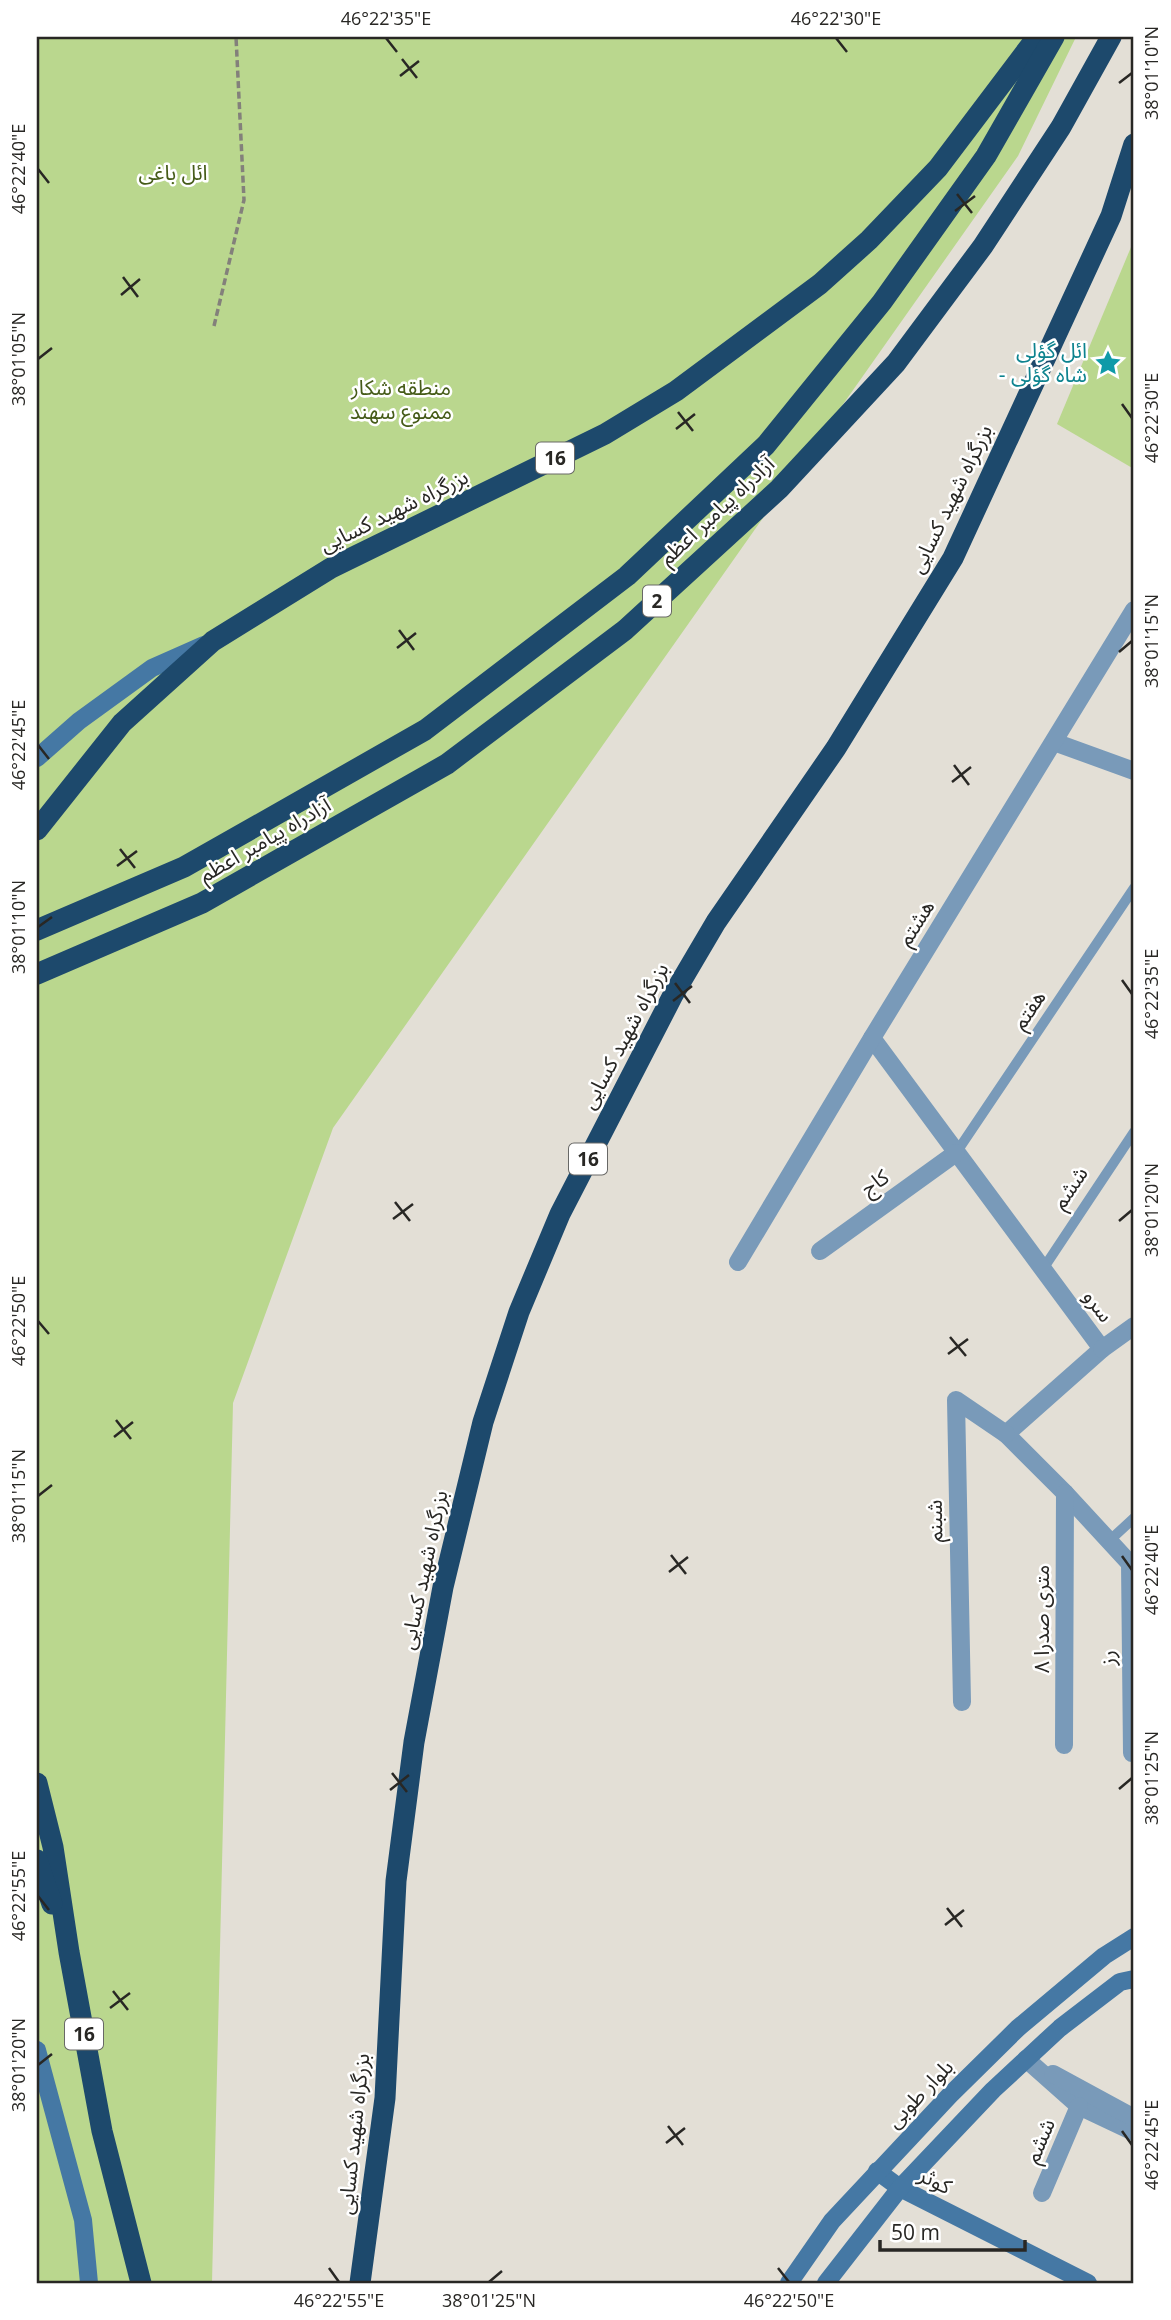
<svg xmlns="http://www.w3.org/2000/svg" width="1171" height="2320" viewBox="0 0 1171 2320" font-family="'Open Sans','Noto Sans Arabic',sans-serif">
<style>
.green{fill:#bad78e}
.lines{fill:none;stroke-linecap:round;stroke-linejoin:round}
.path{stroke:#83807b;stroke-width:3.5;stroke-dasharray:7 3.5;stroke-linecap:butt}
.lane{stroke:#799ab9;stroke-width:10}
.street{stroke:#799ab9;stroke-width:18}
.secondary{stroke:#4578a4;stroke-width:18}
.highway{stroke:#1d496c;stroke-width:21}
.ticks{fill:none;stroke:#282724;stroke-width:2.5}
.labels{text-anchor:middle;stroke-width:5;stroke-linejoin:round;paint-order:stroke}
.shield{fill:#fff;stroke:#686866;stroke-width:2}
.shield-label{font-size:19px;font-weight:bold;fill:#282724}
.park-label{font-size:21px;fill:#455b18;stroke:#fff}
.culture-label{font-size:21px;fill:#0d838f;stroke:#fff;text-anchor:end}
.street-label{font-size:21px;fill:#282724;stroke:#fff}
.neatline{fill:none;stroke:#282724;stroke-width:2.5}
.ticks-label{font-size:18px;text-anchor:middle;fill:#282724}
</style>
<rect width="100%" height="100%" fill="#e3dfd6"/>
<g class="green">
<path d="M37 37H1076L1018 156 333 1128 233 1403 212 2283H37Z"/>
<path d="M1134 240V469L1057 424Z"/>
</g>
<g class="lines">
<path class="path" d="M214 326 244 200 236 37"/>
<g class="lane">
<path d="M956 1153 1134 888"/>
<path d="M1043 1269 1134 1132"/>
<path d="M1109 1541 1134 1518"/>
</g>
<g class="street">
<path d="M1054 742 1134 771"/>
<path d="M872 1038 1102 1349 1006 1434 1065 1493 1134 1568"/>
<path d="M820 1251 956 1153"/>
<path d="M738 1262 872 1038 1134 610"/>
<path d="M1102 1349 1134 1326"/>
<path d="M1130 1563 1132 1753"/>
<path d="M962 1702 956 1400 1006 1434"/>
<path d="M1064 1745 1065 1493"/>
<path d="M1026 2059 1079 2106 1134 2132"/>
<path d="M1053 2074 1134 2118"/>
<path d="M1042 2193 1079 2106"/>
</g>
<g class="secondary">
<path d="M37 758 79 721 152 668 204 645"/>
<path d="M37 2050 83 2220 89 2283"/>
<path d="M877 2171 900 2188 1088 2283"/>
<path d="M789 2283 832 2221 950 2095 1018 2028 1104 1956 1134 1937"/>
<path d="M826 2283 900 2188 993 2090 1060 2028 1120 1982 1134 1979"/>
</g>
<g class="highway">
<path d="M37 830 122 723 213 641 331 568 605 434 676 391 820 284 869 240 938 168 1037 37"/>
<path d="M37 930 184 867 425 730 627 576 766 445 882 302 986 156 1054 37"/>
<path d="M37 974 202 903 447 764 625 630 779 489 896 363 983 246 1061 127 1111 37"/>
<path d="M37 1783 53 1847 69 1952 102 2131 141 2283"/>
<path d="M37 1860 52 1904"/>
<path d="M360 2283 385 2098 396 1881 414 1742 443 1587 483 1422 519 1312 560 1214 673 995 716 922 836 748 953 558 1111 216 1134 144"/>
</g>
</g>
<path class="ticks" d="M386 38 397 52M836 38 847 52M402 59 417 78M400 76 419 61M1119 83 1132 73M38 169 49 183M957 194 972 213M955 211 975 196M123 277 138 297M121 295 140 279M38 359 52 348M1122 404 1132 418M678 412 693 431M676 429 695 414M399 630 414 650M397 648 416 633M1119 652 1132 641M38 745 49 759M954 765 969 785M952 782 971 767M120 849 135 868M117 866 137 851M38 927 52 917M1122 980 1132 994M675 983 690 1003M673 1001 692 986M395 1202 410 1221M393 1219 413 1204M1119 1221 1132 1210M38 1321 49 1334M950 1337 966 1356M948 1354 968 1339M116 1420 131 1439M114 1437 133 1422M38 1496 52 1485M671 1555 686 1574M1122 1556 1132 1570M669 1572 688 1557M392 1773 407 1792M1119 1789 1132 1778M390 1790 409 1775M38 1896 49 1910M947 1908 962 1927M945 1925 964 1910M113 1991 128 2010M110 2008 130 1993M38 2065 52 2054M668 2126 683 2145M1122 2131 1132 2145M666 2143 685 2128M329 2268 339 2282M778 2268 789 2282M489 2282 502 2271"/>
<defs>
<g id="sight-bare" transform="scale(2.1)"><path d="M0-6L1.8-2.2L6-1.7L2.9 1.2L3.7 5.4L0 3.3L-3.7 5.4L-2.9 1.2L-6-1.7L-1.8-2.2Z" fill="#0f9aa8" stroke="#fff" stroke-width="2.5" paint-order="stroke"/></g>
</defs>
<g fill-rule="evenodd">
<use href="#sight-bare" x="1108" y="363"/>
</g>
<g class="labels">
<g class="shield">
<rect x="536" y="442.5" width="38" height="31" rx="5"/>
<rect x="643" y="585.5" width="28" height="31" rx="5"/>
<rect x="569" y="1143.5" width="38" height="31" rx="5"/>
<rect x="65" y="2018.5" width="38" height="31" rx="5"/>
</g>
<g class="shield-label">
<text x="555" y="465">16</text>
<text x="657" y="608">2</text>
<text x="588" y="1166">16</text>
<text x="84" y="2041">16</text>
</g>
<g class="park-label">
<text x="173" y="180">ائل باغی</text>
<text x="401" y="395">منطقه شکار<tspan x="401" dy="24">ممنوع سهند</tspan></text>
</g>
<g class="culture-label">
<text x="1087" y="358">ائل گؤلی<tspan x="1087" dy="24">- شاه گؤلی</tspan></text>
</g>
<g class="street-label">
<text transform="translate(951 499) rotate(-64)" y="7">بزرگراه شهید کسایی</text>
<text transform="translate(394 511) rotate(-26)" y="7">بزرگراه شهید کسایی</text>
<text transform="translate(717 511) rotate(-43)" y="7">آزادراه پیامبر اعظم</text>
<text transform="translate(265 840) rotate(-30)" y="7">آزادراه پیامبر اعظم</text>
<text transform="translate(916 923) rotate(-58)" y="7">هشتم</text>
<text transform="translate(1029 1010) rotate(-56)" y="7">هفتم</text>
<text transform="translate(625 1036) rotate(-62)" y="7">بزرگراه شهید کسایی</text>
<text transform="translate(875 1183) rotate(-36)" y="7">کاج</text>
<text transform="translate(1070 1188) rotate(-56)" y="7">ششم</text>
<text transform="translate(1098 1306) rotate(53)" y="7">سرو</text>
<text transform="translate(935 1521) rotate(-91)" y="7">شبنم</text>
<text transform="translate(424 1570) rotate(-78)" y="7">بزرگراه شهید کسایی</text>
<text transform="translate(1042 1619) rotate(-90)" y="7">۸ متری صدرا</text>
<text transform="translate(1108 1658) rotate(-91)" y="7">رز</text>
<text transform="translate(920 2094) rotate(-46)" y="7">بلوار طوبی</text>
<text transform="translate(354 2134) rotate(-84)" y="7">بزرگراه شهید کسایی</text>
<text transform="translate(1040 2141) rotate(-67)" y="7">ششم</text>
<text transform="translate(935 2181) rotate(27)" y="7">کوثر</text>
</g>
</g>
<rect width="1171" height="2320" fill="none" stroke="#ffffff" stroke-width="77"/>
<path d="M880 2240v10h145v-10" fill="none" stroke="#282724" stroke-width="3.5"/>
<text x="891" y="2240" font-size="21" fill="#282724" stroke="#ffffff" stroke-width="5" paint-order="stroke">50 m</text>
<rect x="38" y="38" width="1094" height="2244" class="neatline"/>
<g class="ticks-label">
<text x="386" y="25">46°22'35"E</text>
<text x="836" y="25">46°22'30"E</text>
<text transform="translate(1152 73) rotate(-90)" y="6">38°01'10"N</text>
<text transform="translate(19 169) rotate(-90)" y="6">46°22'40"E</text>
<text transform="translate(19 359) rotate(-90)" y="6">38°01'05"N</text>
<text transform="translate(1152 418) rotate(-90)" y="6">46°22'30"E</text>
<text transform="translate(1152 641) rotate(-90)" y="6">38°01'15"N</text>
<text transform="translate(19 745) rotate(-90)" y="6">46°22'45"E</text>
<text transform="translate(19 927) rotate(-90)" y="6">38°01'10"N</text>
<text transform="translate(1152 994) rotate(-90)" y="6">46°22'35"E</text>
<text transform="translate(1152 1210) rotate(-90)" y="6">38°01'20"N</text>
<text transform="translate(19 1321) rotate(-90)" y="6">46°22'50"E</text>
<text transform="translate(19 1496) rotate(-90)" y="6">38°01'15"N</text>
<text transform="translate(1152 1570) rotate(-90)" y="6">46°22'40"E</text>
<text transform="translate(1152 1778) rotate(-90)" y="6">38°01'25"N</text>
<text transform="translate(19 1896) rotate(-90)" y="6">46°22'55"E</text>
<text transform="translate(19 2065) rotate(-90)" y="6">38°01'20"N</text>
<text transform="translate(1152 2145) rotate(-90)" y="6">46°22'45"E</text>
<text x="339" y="2307">46°22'55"E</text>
<text x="489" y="2307">38°01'25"N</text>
<text x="789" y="2307">46°22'50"E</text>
</g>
</svg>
